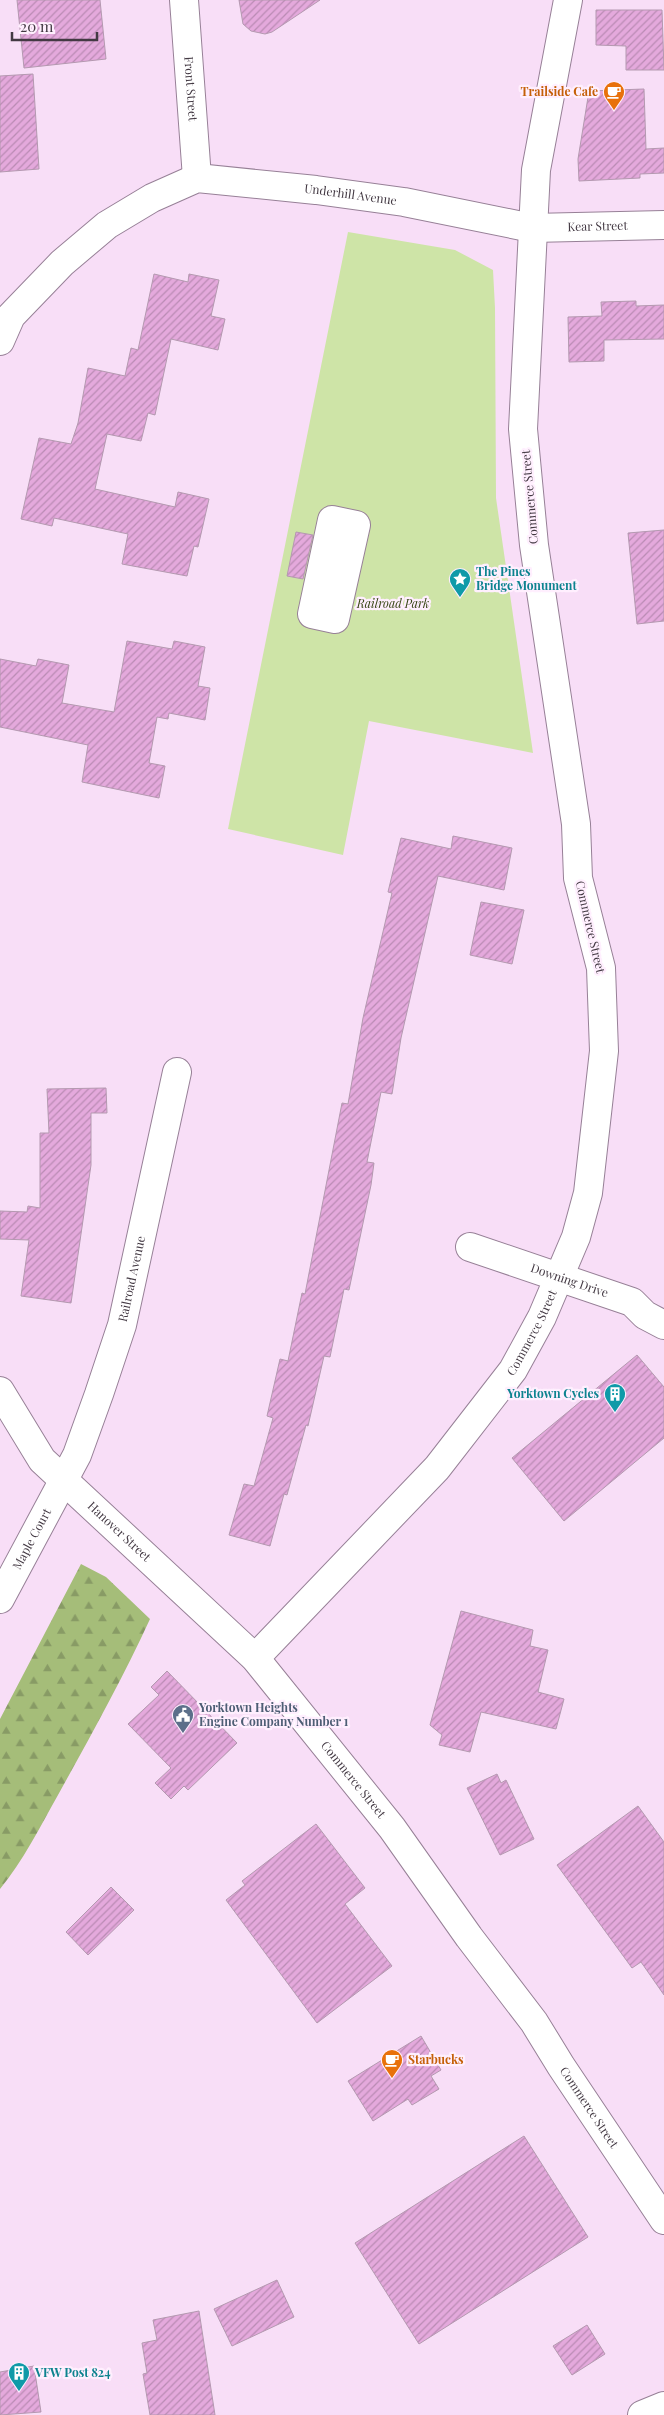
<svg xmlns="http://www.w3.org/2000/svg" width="664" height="2415" viewBox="0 0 664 2415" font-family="'Playfair Display',serif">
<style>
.green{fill:#cee4a7}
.forest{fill:url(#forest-firs)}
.building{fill:url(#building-hatch);stroke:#b499b0}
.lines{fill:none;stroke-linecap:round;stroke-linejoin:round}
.minor-casing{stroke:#978097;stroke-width:30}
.minor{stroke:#fff;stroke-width:28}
.labels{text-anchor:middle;stroke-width:4.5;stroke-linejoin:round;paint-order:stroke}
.street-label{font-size:12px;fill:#433943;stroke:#ffeffe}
.food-label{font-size:12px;font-weight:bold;fill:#c56008;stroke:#ffeffe;text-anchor:end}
.culture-label{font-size:12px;font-weight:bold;fill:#0d838f;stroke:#ffeffe;text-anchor:start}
.park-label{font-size:12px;font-style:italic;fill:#364513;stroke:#ffeffe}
.service-label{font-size:12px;font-weight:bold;fill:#4e5e75;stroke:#ffeffe;text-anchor:start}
</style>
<defs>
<pattern id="forest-firs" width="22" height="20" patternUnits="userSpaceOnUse" patternTransform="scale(1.25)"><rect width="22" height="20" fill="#a5bd79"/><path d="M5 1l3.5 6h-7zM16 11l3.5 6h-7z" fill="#889b65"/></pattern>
<pattern id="building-hatch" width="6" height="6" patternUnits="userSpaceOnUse" patternTransform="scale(1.25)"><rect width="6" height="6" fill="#e4a9dc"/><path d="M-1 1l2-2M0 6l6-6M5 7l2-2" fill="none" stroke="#ba8bb4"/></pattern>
</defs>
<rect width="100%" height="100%" fill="#f8def7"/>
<path class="green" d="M348 232 455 250 493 270 495 308 496 498 533 753 369 721 343 855 228 829Z"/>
<path class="forest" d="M81 1564 106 1577 150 1619C122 1680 90 1737 58 1795 40 1827 23 1861 0 1889V1719Z"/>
<g class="building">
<path d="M17 0H100L106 59 24 68Z"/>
<path d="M239 0H320L272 32 265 34 251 31 243 24Z"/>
<path d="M596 10H662L664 70H626V46L596 45Z"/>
<path d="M33 74 39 169 0 172V76Z"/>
<path d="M644 89 646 149 664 148V173L640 174V178L579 181 578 159 589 91Z"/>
<path d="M154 274 188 282 189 274 219 280 211 316 225 319 218 350 171 339 155 415 148 413 141 441 107 434 95 489 175 507 178 492 209 499 198 547 194 546 187 576 122 564 128 534 54 518 52 526 21 519 39 438 71 444 78 423 88 368 125 376 131 348 138 350Z"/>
<path d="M636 301V306L664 305V339L604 340V361L569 362 568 317 602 316 601 302Z"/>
<path d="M664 530V621L637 624 628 533Z"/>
<path d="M296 532 313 535 303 579 287 576Z"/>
<path d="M127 641 172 649 174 641 205 647 198 686 210 688 205 720 169 713 168 719 157 717 149 763 165 766 159 798 82 782 88 745 0 727V659L36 666 38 659 69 665 62 703 114 712Z"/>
<path d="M453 836 512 848 504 890 438 876 401 1038 392 1094 381 1092 367 1162 374 1163 371 1185 349 1290 344 1289 330 1357 324 1356 308 1426 306 1425 287 1495 284 1494 270 1546 229 1535 244 1484 254 1486 273 1418 267 1416 280 1359 288 1361 302 1293 305 1294 342 1103 348 1104 363 1018 392 893 388 892 401 838 451 849Z"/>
<path d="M481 902 524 910 512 964 470 955Z"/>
<path d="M106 1088 107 1113H91V1165L71 1303 21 1296 29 1240 0 1239V1211L27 1212 28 1206 40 1208V1133H49L47 1089Z"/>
<path d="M637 1355 664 1387V1438L564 1521 512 1458Z"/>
<path d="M461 1611 533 1630 530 1646 548 1650 538 1692 564 1699 556 1729 481 1712 470 1752 439 1745 442 1735 430 1725Z"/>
<path d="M167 1671 237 1743 188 1790 184 1786 171 1799 155 1783 171 1768 128 1724 159 1695 151 1687Z"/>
<path d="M497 1774 501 1783 506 1780 534 1839 500 1855 467 1788Z"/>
<path d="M638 1806 664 1842V1995L641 1962 632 1968 557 1865Z"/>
<path d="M316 1824 365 1888 345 1904 392 1966 317 2023 226 1900 245 1885 242 1881Z"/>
<path d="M111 1887 134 1910 88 1955 66 1932Z"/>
<path d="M421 2036 441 2070 431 2076 439 2089 412 2105 408 2099 373 2121 348 2081Z"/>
<path d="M524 2136 588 2237 419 2344 355 2243Z"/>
<path d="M277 2280 294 2317 232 2346 214 2309Z"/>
<path d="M199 2311 215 2415H150L143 2374 147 2373 142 2343 157 2340 153 2320Z"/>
<path d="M587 2325 605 2354 572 2375 553 2346Z"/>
<path d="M34 2366 41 2412 0 2415V2372Z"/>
</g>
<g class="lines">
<g class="minor-casing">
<g id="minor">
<path id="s1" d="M184 0 197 178"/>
<path id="s2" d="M0 341 11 316 62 263 107 225 152 198 197 178 316 190 404 202 532 228 664 225"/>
<path d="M332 520 356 525 335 619 312 614Z"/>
<path id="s3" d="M470 1247 632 1302 645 1315 664 1325"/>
<path id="s4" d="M0 1391 42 1460 255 1658 392 1828 469 1937 534 2022 561 2066 664 2220"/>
<path id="s5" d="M0 1599 77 1455 99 1394 122 1325 177 1072"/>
<path id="s6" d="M255 1658 437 1468 513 1370 542 1317 576 1237 588 1193 604 1051 601 968 578 878 576 824 534 545 523 429 536 170 568 0"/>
<path d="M642 2415 664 2406"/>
</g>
</g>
<use href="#minor" class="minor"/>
</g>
<defs>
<g id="cafe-pin" transform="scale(1.125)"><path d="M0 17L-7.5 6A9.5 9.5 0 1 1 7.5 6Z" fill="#e8710a" stroke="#ffeffe"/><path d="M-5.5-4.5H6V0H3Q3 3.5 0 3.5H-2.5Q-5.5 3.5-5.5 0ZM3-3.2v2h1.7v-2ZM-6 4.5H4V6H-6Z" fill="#fff"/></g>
<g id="sight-pin" transform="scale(1.125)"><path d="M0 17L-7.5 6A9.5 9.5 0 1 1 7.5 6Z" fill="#0f9aa8" stroke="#ffeffe"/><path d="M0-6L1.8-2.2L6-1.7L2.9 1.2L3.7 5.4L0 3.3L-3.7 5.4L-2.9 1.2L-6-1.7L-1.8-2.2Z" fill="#fff"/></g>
<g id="building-pin" transform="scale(1.125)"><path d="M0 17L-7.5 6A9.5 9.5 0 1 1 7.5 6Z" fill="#0f9aa8" stroke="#ffeffe"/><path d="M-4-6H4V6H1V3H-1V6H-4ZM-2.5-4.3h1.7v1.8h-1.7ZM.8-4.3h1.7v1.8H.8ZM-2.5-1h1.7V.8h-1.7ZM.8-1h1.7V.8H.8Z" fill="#fff"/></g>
<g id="civic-pin" transform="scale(1.125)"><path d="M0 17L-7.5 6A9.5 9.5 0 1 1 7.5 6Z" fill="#5c6f8a" stroke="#ffeffe"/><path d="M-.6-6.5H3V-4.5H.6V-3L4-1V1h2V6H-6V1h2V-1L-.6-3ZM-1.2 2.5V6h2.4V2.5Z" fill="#fff"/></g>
</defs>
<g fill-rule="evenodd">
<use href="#cafe-pin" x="614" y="92"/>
<use href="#sight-pin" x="460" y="579"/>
<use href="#building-pin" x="615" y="1394"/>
<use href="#civic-pin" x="183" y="1715"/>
<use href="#cafe-pin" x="392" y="2060"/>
<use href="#building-pin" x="19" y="2373"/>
</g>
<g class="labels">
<g class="street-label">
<text dy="4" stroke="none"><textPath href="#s1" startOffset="89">Front Street</textPath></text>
<text dy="4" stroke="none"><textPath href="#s2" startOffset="416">Underhill Avenue</textPath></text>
<text dy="4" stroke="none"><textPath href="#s2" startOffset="666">Kear Street</textPath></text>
<text transform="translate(530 497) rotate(-95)" y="4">Commerce Street</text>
<text transform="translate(590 927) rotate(77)" y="4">Commerce Street</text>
<text dy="4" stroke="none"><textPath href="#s5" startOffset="348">Railroad Avenue</textPath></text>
<text dy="4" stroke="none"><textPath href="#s3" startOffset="105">Downing Drive</textPath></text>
<text dy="4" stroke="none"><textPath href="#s6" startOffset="429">Commerce Street</textPath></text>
<text dy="4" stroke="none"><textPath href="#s4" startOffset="186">Hanover Street</textPath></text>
<text dy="4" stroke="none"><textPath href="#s5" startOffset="68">Maple Court</textPath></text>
<text dy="4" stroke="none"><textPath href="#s4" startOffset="528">Commerce Street</textPath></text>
<text dy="4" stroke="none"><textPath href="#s4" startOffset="932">Commerce Street</textPath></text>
</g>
<g class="food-label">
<text x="598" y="96">Trailside Cafe</text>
<text x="408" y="2064" text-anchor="start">Starbucks</text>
</g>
<g class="culture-label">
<text x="476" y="576">The Pines<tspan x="476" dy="14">Bridge Monument</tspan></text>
<text x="599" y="1398" text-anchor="end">Yorktown Cycles</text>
<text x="35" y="2377">VFW Post 824</text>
</g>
<g class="park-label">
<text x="393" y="608">Railroad Park</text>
</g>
<g class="service-label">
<text x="199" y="1712">Yorktown Heights<tspan x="199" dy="14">Engine Company Number 1</tspan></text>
</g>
</g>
<path d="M12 32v8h85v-8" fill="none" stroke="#433943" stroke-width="2.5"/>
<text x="20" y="32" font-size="15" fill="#433943" stroke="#ffeffe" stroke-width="4" paint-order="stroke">20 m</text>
</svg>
